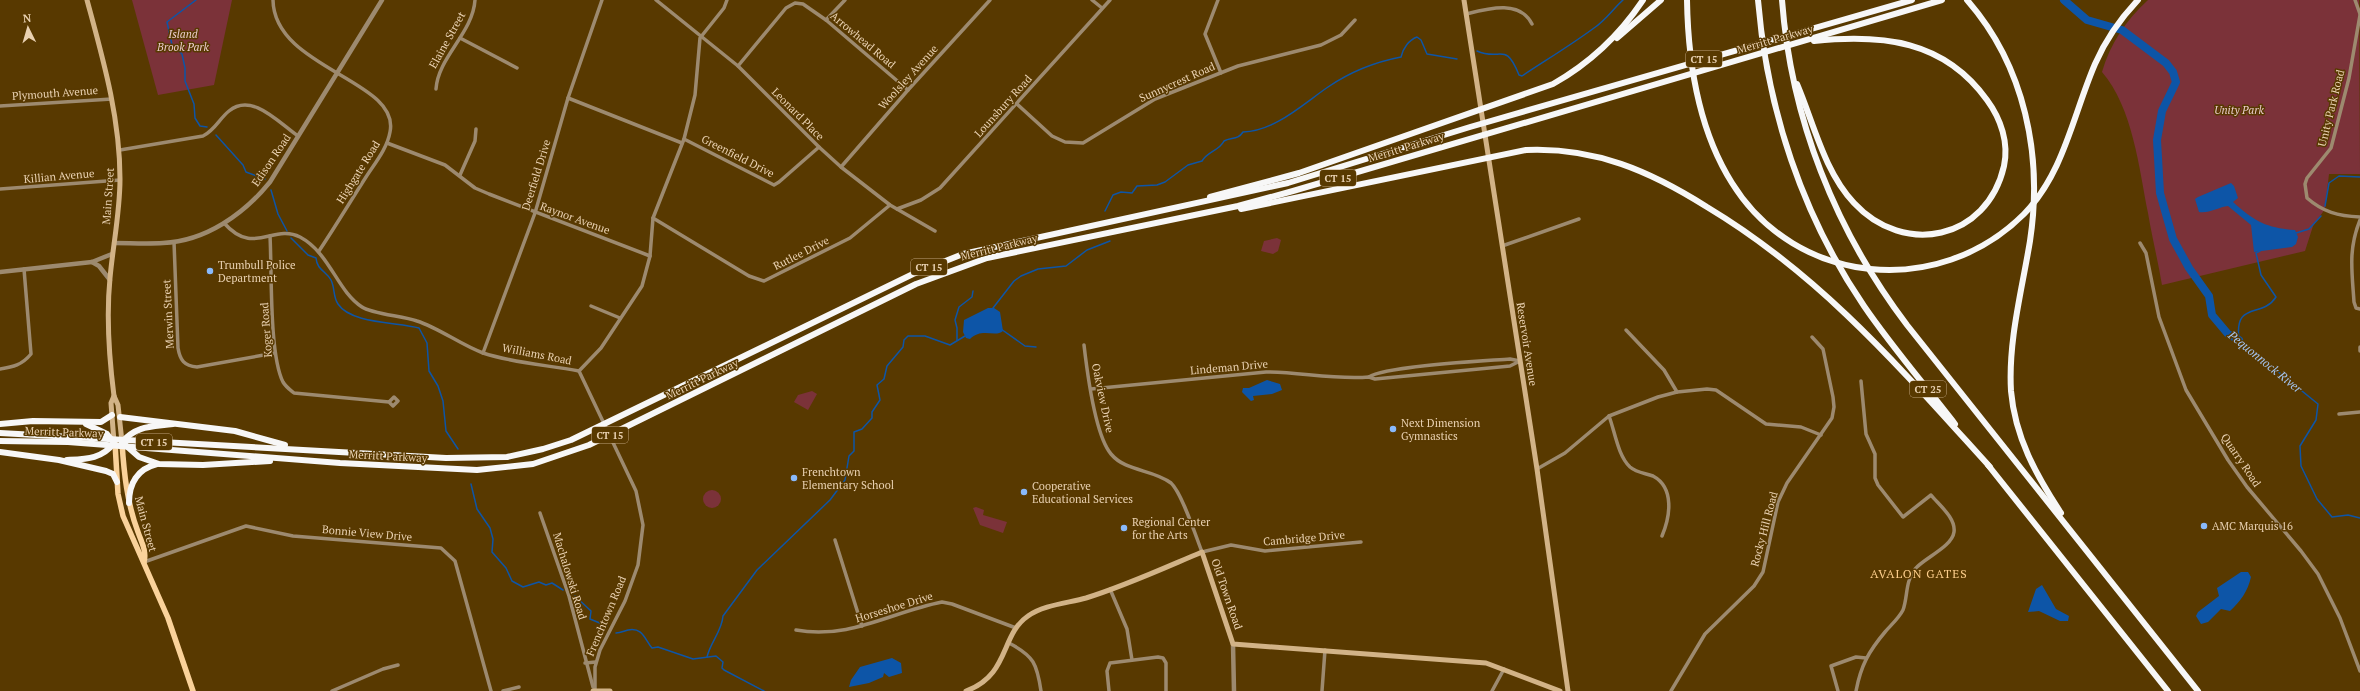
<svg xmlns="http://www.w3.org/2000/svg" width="2360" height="691" viewBox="0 0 2360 691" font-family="'PT Serif',serif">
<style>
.green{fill:#7b3239}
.water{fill:#0d55a7}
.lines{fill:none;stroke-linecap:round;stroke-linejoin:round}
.stream{stroke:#0d55a7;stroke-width:1.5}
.river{stroke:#0d55a7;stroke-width:8}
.minor{stroke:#9d8a6f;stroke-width:3.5}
.tertiary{stroke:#9d8a6f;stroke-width:4.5}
.secondary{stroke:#d2b387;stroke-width:5}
.primary{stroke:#fad29a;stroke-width:5.5}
.motorway{stroke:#f7f7f7;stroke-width:6}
.poi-dot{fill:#89bafc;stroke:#583900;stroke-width:1.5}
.labels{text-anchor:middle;stroke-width:3;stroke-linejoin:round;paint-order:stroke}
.shield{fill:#583900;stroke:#bea37c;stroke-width:1}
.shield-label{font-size:10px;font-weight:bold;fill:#e9d1b1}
.park-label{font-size:11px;font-style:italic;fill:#ebcccd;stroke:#583900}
.street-label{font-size:11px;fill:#e9d1b1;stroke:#583900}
.poi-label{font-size:11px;fill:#e9d1b1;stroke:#583900;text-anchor:start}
.water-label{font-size:12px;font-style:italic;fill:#a4c4f0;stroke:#583900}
.neighbourhood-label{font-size:12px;letter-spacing:1px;fill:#fdce8b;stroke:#583900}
</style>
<rect width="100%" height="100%" fill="#583900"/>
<g class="green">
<path d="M132 0H232L214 85 158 95Z"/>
<path d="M2148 0H2359L2360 174H2329L2325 209 2313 226 2305 251 2162 285C2158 261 2152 237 2148 213 2139 168 2133 108 2102 72 2110 44 2126 20 2148 0Z"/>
<path d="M1277 238 1281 240 1278 251 1273 254 1261 251 1264 241Z"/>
<path d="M812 391 817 394 808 410 794 402 798 395Z"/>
<circle cx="712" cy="499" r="9"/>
<path d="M976 507 984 510 983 515 1007 522 1003 533 980 525 973 508Z"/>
</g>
<g class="water">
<path d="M2231 183 2234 186 2238 198 2233 202C2254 221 2266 228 2295 230L2298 237 2296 244 2292 247 2254 252 2251 225 2228 206C2219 207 2208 214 2199 212L2195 199 2198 197Z"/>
<path d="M988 308H994L1000 312 1003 331C995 338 982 327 970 339L966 338 963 332 964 320Z"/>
<path d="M1267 380 1280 384 1282 390 1272 394 1253 396 1254 400 1251 401 1242 392 1243 388H1249Z"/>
<path d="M2241 572H2248L2251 577C2248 591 2240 602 2230 611L2221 609 2208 622 2201 624 2196 616 2198 612 2219 596 2217 588Z"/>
<path d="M2042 585 2056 609 2069 616 2068 621H2060L2039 611 2028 612 2036 589Z"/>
<path d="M892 658 901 663 902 673 889 677 884 673 883 677 869 683 849 687 851 680 860 667Z"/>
</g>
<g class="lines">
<g class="stream">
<path d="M196 0 167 22 172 45 182 54 185 68V81L194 104 195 118 200 126 207 127"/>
<path d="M1477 51C1501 62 1505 40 1519 75L1522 76C1546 60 1571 45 1594 28 1606 20 1613 9 1623 0"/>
<path d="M216 135 243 165 246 172 265 179"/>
<path d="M271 190 278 214 287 231"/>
<path d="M2325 206 2329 183 2339 176 2360 177"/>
<path d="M1105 211 1113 195 1121 192 1132 193 1137 186 1157 185 1165 182 1188 165 1202 161C1208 151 1219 151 1224 141 1231 137 1238 140 1243 132 1275 131 1303 104 1328 87 1350 72 1375 62 1401 57 1403 48 1409 40 1417 37L1421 40 1427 54 1457 59"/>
<path d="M2296 233 2309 229 2321 216"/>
<path d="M291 238 308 255 316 258C317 270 326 271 331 280 335 288 333 297 338 304 351 324 398 322 419 328L427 343 429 371 438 386 443 401 446 431 458 449"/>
<path d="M2260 251 2256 253 2261 275 2276 297C2262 319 2234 300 2239 340L2318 404 2316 420 2300 446 2301 466 2317 499 2332 517 2348 515 2360 518"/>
<path d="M993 308 1014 281 1021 276 1038 269 1066 266 1087 250 1110 241"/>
<path d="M1001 329 1025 346 1036 347"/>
<path d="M957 340V328L955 320 959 307 972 297 973 291"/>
<path d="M471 484 477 509 490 528 493 539 492 552 506 568 512 581 523 587 539 582 546 585 552 583 563 590"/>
<path d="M575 596 591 611 590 619 607 626"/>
<path d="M616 633C620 633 624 631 628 630 643 627 645 640 652 648L658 647 693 659 716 656 723 662 722 668 724 670 764 691"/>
<path d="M707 657C710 643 722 631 723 616L757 570 830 500 845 480 849 456 854 451V432L862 429 872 418V412L880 400 877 385 884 379 887 366 903 347 904 340 908 336H925L950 345 965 336"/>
</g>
<path class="river" d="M2064 0 2087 20 2122 30 2166 63 2173 72 2176 82 2162 111 2157 140 2160 193 2173 239 2189 268 2209 296 2212 315 2228 334 2239 340"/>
<g class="minor">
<path d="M273 0C274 69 401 80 390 132 387 149 375 163 366 177 350 202 335 227 319 251"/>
<path d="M656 0 738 66 819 147 841 167 890 205 935 231"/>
<path d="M1092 0 1102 8"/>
<path d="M1218 0 1205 34 1221 73"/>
<path d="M2355 0 2360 14"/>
<path d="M1466 14C1490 8 1520 0 1532 24"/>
<path d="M2360 15 2349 78 2331 148 2307 178 2305 184 2307 198C2323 212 2338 216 2360 217"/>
<path d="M826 20 845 0"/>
<path d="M460 38 517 68"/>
<path d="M738 66 786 8 795 3 803 4 826 20 908 90"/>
<path d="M436 89C438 57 473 33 475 0"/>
<path d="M568 98 682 143"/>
<path d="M1017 104 1052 136 1065 142 1083 143 1155 99 1238 66 1321 45 1341 35 1355 20"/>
<path d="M0 106 112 99"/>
<path d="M684 139 774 185 779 182 819 147"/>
<path d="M387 143 445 165 475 188 489 194 650 256"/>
<path d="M120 150 203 136C215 130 219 119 229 111 252 92 279 123 298 136"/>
<path d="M841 167 908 90 990 0"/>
<path d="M460 175 475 141 476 129"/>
<path d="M0 189 120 180"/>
<path d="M897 209 921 200 940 188 1110 0"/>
<path d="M653 218 749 276 764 281 850 238 890 205"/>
<path d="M2360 220C2348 250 2352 271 2354 302L2356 308 2360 309"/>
<path d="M224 223C254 257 273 223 300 237 330 253 337 291 362 307 372 314 403 316 417 321 439 328 461 345 483 353 513 363 547 365 579 371"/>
<path d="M270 236C272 271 269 354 283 382 286 387 289 389 294 393L389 402 393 406 398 401 394 397 389 402"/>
<path d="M174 242 178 348C180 360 184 366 197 367L275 353"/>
<path d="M2140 243 2146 253 2159 317 2186 390 2228 460 2247 487 2301 551 2318 574 2340 618 2360 671"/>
<path d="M1502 246 1579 219"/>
<path d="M591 306 620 318"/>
<path d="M1626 330 1664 370 1677 392"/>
<path d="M1084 345C1087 371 1095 435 1111 454 1126 472 1153 469 1171 483 1182 493 1196 537 1202 552L1231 545 1265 551 1361 542"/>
<path d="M2360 347V351"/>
<path d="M483 353 535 213 568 98 602 0"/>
<path d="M0 369C13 367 22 365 31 354L24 269"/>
<path d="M579 371 601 348 642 286 650 256 653 218 684 139 695 95 700 38 724 8 727 0"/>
<path d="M579 371 636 491 643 525 638 565 625 601 600 650 595 667V691"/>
<path d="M1369 377C1385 366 1485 361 1510 359L1520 361"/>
<path d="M1091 389 1266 372C1300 372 1334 380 1369 377L1375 379 1510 366 1520 361"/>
<path d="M2339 414 2360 412"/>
<path d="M1609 416C1615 432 1618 456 1630 467 1637 473 1645 473 1653 476 1675 488 1670 517 1662 536"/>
<path d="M1537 469 1565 453 1609 416 1658 397 1677 392 1707 389 1716 390 1766 424 1801 427 1821 435"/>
<path d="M540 513 569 596 593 687"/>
<path d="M835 540 862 626"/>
<path d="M144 562 246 526 293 536 441 548 455 561 491 691"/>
<path d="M1110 589 1127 629 1132 660"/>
<path d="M796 630C849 640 891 612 942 602L952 604 1016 628"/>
<path d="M1009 643C1034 656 1037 664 1041 691"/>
<path d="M585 663 596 662"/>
<path d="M332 691 383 669 398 665"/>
<path d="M503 691 519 687"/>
<path d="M1109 691 1107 671 1110 663 1158 657 1163 658 1166 663V691"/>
<path d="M1322 691 1325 650"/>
<path d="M1492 691 1504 669"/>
<path d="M1671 691 1705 634 1754 586 1763 572 1778 502 1787 483 1832 418 1834 407 1833 397 1823 349 1812 337"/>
<path d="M1838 691 1831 666 1856 657 1866 658"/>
<path d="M1856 691C1861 665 1869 651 1885 632 1891 625 1899 618 1903 610 1908 596 1905 582 1915 569 1924 558 1952 547 1954 532 1956 518 1939 505 1931 495L1903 517 1878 485 1875 478V454L1866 434 1861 381"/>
</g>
<g class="tertiary">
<path d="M114 243C130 243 147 244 163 243 206 241 244 214 270 182L382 0"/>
<path d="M92 262 99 266 110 280"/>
<path d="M0 272 92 262 112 254"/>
<path d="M1233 644 1234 691"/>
</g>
<g class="secondary">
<path d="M87 0C103 59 120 117 120 179 120 212 113 245 110 278 106 318 109 357 114 396L118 405 122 442"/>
<path d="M1464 0 1537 469 1568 691"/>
<path d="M114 442 111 403 114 396"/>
<path d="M593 691H610"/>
<path d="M966 691C1010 675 1000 635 1028 616 1043 605 1068 603 1086 598 1125 586 1164 568 1202 552L1233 644 1486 663 1560 691"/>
</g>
<g class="primary">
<path d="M115 443 118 494 123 516 168 618 193 691"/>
<path d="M122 443C124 473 127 503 138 532 141 541 147 551 144 562"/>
</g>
<g class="motorway">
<path d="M1687 0C1688 62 1698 129 1732 183 1796 286 1939 299 2024 214 2064 173 2073 115 2095 64 2105 41 2120 19 2138 0"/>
<path d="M1758 0C1767 109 1802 215 1864 306 1892 347 1925 385 1955 424"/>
<path d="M1782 0C1791 119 1835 230 1907 325L2198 691"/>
<path d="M1967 0C2025 66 2043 156 2030 241 2022 290 2008 341 2011 391 2015 437 2036 475 2061 513"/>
<path d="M1617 38 1661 0"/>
<path d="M1797 84C1814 124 1824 171 1854 203 1904 257 1987 240 2004 166 2009 143 2001 119 1987 100 1944 40 1882 34 1814 41"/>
<path d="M1210 197 1299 173 1553 84C1590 63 1619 36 1643 0"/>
<path d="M1241 209 1526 150C1595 147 1650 171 1707 207 1822 276 1901 369 1990 467"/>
<path d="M120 417 235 431 285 445"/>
<path d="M0 424 33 421 101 422 112 415"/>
<path d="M173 424C152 427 137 425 122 442L139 457 159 464 203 465 270 461"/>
<path d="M0 433 446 458 507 457 543 449 571 440 913 274 963 254 1288 183 1470 127 1912 0"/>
<path d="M0 441 68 442 340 463 477 470 533 464 589 445 916 284 987 258 1238 206 1293 191 1942 0"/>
<path d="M0 452 59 460 106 471 113 474 117 482"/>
<path d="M67 460C86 459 102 459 114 443L107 434 86 424"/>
<path d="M1988 465 2168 691"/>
<path d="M129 503C129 484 137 469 157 464"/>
</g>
</g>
<g class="poi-dot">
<circle cx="210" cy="271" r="4"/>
<circle cx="1393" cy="429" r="4"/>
<circle cx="794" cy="478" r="4"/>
<circle cx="1024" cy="492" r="4"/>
<circle cx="2204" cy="526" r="4"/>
<circle cx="1124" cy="528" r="4"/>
</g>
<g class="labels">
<g class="shield">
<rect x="1686" y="51" width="36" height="16" rx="3"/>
<rect x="1320" y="170" width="36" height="16" rx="3"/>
<rect x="911" y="259" width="36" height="16" rx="3"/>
<rect x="1910" y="381" width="36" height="16" rx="3"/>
<rect x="592" y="427" width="36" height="16" rx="3"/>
<rect x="136" y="434" width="36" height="16" rx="3"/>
</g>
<g class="shield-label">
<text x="1704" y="63">CT 15</text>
<text x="1338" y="182">CT 15</text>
<text x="929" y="271">CT 15</text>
<text x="1928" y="393">CT 25</text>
<text x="610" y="439">CT 15</text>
<text x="154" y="446">CT 15</text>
</g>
<g class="park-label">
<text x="183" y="38">Island<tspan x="183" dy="13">Brook Park</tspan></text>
<text x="2239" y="114">Unity Park</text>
</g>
<g class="street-label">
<text transform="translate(1775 39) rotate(-16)" y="4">Merritt Parkway</text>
<text transform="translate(447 40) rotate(-61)" y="4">Elaine Street</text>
<text transform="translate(863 40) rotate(40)" y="4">Arrowhead Road</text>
<text transform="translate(908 77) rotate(-48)" y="4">Woolsley Avenue</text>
<text transform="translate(1177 82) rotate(-24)" y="4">Sunnycrest Road</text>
<text transform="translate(55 93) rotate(-4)" y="4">Plymouth Avenue</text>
<text transform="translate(1003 106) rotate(-48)" y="4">Lounsbury Road</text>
<text transform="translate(2331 108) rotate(-76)" y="4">Unity Park Road</text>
<text transform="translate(798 114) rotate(45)" y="4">Leonard Place</text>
<text transform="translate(1406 147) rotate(-17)" y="4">Merritt Parkway</text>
<text transform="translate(738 156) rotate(27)" y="4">Greenfield Drive</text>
<text transform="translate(271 160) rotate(-56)" y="4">Edison Road</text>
<text transform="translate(358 172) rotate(-58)" y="4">Highgate Road</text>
<text transform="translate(536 175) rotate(-73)" y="4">Deerfield Drive</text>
<text transform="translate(59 176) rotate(-5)" y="4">Killian Avenue</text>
<text transform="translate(108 196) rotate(-86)" y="4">Main Street</text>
<text transform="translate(575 218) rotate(20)" y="4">Raynor Avenue</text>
<text transform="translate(999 247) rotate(-14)" y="4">Merritt Parkway</text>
<text transform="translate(801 253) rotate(-27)" y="4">Rutlee Drive</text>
<text transform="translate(168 314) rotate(-93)" y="4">Merwin Street</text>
<text transform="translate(266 330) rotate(-94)" y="4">Koger Road</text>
<text transform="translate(1527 344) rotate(81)" y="4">Reservoir Avenue</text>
<text transform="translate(537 354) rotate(11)" y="4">Williams Road</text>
<text transform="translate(1229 367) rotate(-5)" y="4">Lindeman Drive</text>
<text transform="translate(702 379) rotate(-26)" y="4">Merritt Parkway</text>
<text transform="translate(1103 398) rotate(78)" y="4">Oakview Drive</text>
<text transform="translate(64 432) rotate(2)" y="4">Merritt Parkway</text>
<text transform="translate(388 456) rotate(3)" y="4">Merritt Parkway</text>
<text transform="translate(2241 460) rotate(56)" y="4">Quarry Road</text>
<text transform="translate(146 524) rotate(75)" y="4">Main Street</text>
<text transform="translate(1764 529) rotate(-75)" y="4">Rocky Hill Road</text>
<text transform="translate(367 533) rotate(5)" y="4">Bonnie View Drive</text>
<text transform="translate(1304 538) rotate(-5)" y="4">Cambridge Drive</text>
<text transform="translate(570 576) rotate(73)" y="4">Machalowski Road</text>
<text transform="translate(1227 594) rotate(71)" y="4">Old Town Road</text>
<text transform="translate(894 607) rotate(-17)" y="4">Horseshoe Drive</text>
<text transform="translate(606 616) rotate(-67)" y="4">Frenchtown Road</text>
</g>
<g class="poi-label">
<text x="218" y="269">Trumbull Police<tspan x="218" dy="13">Department</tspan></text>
<text x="1401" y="427">Next Dimension<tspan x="1401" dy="13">Gymnastics</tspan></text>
<text x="802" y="476">Frenchtown<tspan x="802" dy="13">Elementary School</tspan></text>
<text x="1032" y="490">Cooperative<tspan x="1032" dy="13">Educational Services</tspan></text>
<text x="1132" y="526">Regional Center<tspan x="1132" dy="13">for the Arts</tspan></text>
<text x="2212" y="530">AMC Marquis 16</text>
</g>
<g class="water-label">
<text transform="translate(2265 362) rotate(39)" y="4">Pequonnock River</text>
</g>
<g class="neighbourhood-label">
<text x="1919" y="578">AVALON GATES</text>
</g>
</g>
<g transform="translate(28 28) rotate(355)" stroke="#583900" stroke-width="3" paint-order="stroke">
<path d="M0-3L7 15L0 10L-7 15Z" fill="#e9d1b1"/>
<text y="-6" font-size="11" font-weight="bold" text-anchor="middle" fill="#e9d1b1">N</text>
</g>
</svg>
